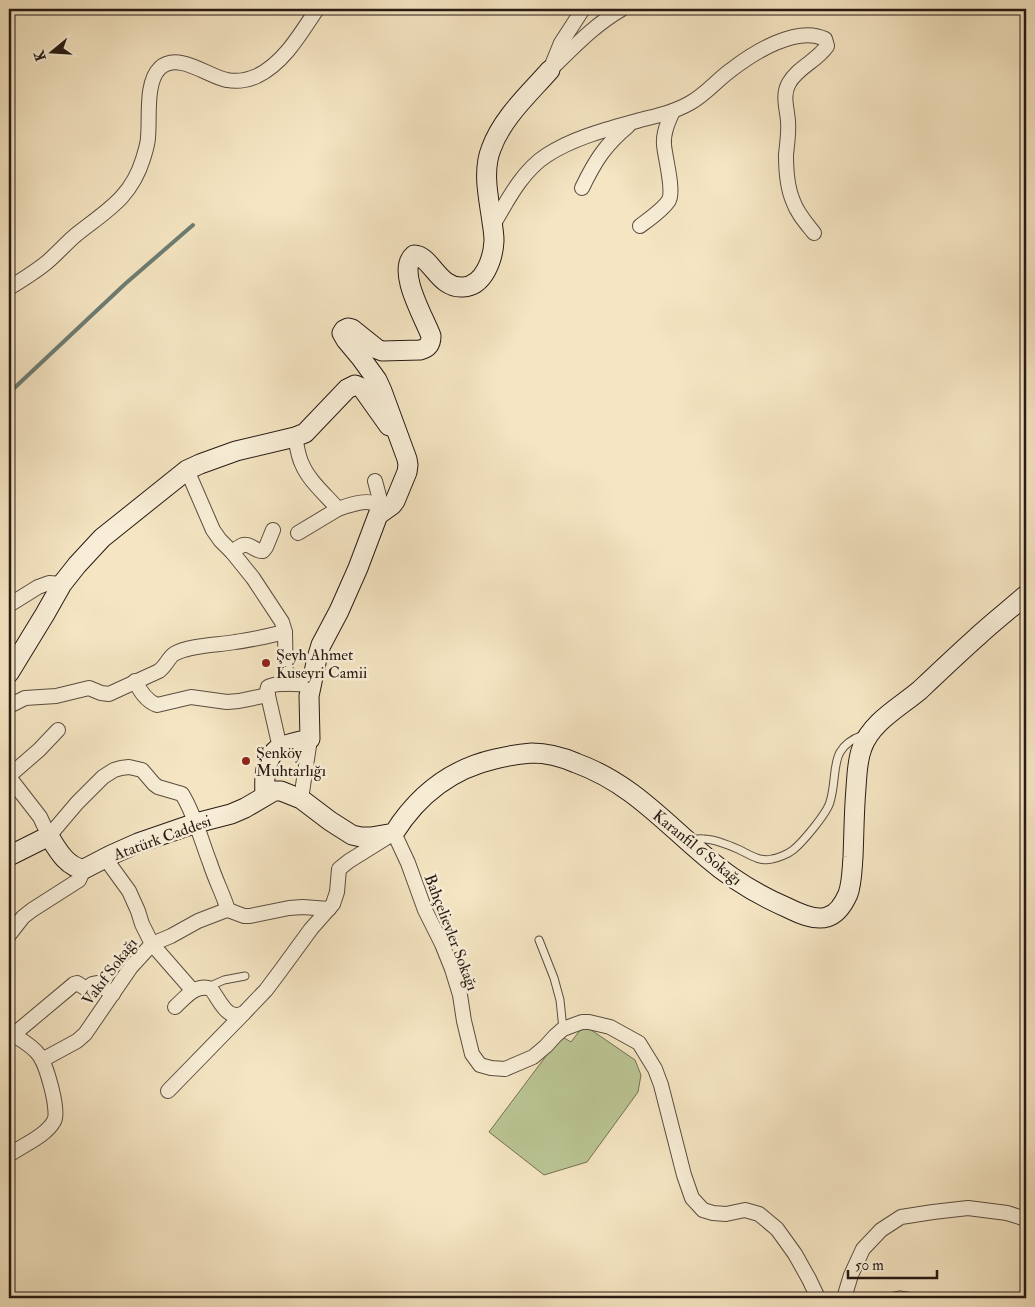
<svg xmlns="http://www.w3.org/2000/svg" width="1035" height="1307" viewBox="0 0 1035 1307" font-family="'IM FELL Double Pica',serif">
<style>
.green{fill:#bbc594;stroke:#717054}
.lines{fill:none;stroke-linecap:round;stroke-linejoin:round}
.stream{stroke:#6d7d73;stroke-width:4}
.lane-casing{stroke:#5a4d40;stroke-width:9}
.street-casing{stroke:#5a4d40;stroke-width:16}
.secondary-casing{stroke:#271a14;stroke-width:21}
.lane{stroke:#f8eed7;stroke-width:7}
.street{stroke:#f8eed7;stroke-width:14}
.secondary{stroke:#f8eed7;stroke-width:19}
.poi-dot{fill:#8f2418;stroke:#f8eed7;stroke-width:2}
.labels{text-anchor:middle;stroke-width:5;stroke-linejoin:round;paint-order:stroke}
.poi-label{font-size:16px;fill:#271a14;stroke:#f8eed7;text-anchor:start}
.street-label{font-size:16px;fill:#271a14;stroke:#f8eed7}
</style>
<rect width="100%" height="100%" fill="#f5e5c2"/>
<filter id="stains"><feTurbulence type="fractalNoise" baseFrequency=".004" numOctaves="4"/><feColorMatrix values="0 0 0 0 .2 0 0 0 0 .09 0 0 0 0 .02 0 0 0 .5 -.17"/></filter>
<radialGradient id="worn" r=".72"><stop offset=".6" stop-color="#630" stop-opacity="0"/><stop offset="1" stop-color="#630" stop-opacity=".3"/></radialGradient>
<path class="green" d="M584 1025 635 1060 641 1075 638 1092 587 1162 544 1175 489 1132 561 1036 571 1042Z"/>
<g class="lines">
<path class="stream" d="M9 393 125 284 193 225"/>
<g class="lane-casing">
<g id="lane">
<path d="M692 840C696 839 700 838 704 839 713 839 731 846 740 850 750 855 760 862 772 859 778 858 788 854 793 850 803 842 827 813 830 802 839 772 827 748 863 735"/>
<path d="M539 940 554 978 560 1000 563 1029"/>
<path d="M208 987 224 980 245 976"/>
<path d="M884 1298 900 1295 919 1298"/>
</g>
</g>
<g class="street-casing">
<g id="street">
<path d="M552 65 561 43 583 9"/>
<path d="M550 70C573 48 594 25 622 9"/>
<path d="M582 188C595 161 605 145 628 126"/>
<path d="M640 226C648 220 664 209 669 200 674 190 665 157 664 145 663 133 668 122 673 111"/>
<path d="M492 227C507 201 522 171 547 155 575 137 608 129 640 120 657 116 674 112 690 103 706 94 717 80 731 70 753 53 797 25 825 39L827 46C817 61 798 67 789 83 782 95 787 108 788 121 789 132 787 144 786 155 786 170 787 187 793 201 797 213 806 223 814 233"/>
<path d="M9 288C22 280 35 272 46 263 57 254 66 243 77 234 106 211 131 198 143 159 145 152 148 144 148 137 150 118 145 82 160 68 178 51 209 77 227 80 237 82 248 80 257 76 284 63 301 33 317 9"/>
<path d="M295 437C297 446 298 456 302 464 309 481 326 495 338 509 346 506 365 500 372 503 376 504 380 508 383 511"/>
<path d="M187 470 213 530 220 540 232 552 253 578 282 622 285 632 286 684"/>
<path d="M375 481 383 511"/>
<path d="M298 533 338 509"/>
<path d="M232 552C235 550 240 546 243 545 251 543 255 552 263 551L266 547 273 530"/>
<path d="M9 605 38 587 49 583 62 584"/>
<path d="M135 681C140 691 146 701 157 705L191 697 227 702 239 701 268 695"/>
<path d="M9 706 25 698 56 696 89 688 101 693 109 694 159 671C166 666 169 657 174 654 188 645 219 645 235 642 252 640 268 636 285 632"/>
<path d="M280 748 267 691 268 687C280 681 298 685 311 685"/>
<path d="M9 776 39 750 58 730"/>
<path d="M9 777 40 817 49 836 77 803 103 777 114 770 121 768 129 767 142 770 154 784 158 787 182 794C195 815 201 840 210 863 215 879 223 894 228 910"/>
<path d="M301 799 310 739"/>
<path d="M9 935 23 917 32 910 79 880 84 869"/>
<path d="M193 991 152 944 171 936 198 921 224 911 228 910 244 916H250L289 908 303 907 329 909"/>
<path d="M175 1007C185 998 196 983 211 989 220 1000 227 1022 244 1013L266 990 281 970 311 929 333 904 337 892 339 869 349 861 394 833 408 863 425 910 442 944 452 969 460 995 464 1021 472 1054 480 1065 491 1068 505 1069 533 1057 546 1046 555 1036 563 1029 582 1022H589L610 1027 639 1043 655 1069 661 1085 684 1175 692 1198 703 1210 713 1213 726 1214 745 1210 759 1214 777 1229 795 1254 809 1279 818 1298"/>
<path d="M9 1032C19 1039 32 1045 39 1055 46 1064 60 1111 54 1121 46 1136 23 1145 9 1155"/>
<path d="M13 1035 74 984 77 983 88 990 92 984 97 983 113 994"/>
<path d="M42 1060 77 1041 85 1034 131 967 152 944 142 924 138 911 129 891 105 858"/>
<path d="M168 1091 244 1013"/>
<path d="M844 1298 851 1275 863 1249 881 1230 901 1217 933 1212 968 1208 1007 1213 1026 1219"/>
</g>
</g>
<g class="secondary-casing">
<g id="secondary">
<path d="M9 673 45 614 62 584 77 565 102 538 187 470 200 464 236 451 295 437 305 433 347 389 355 385 362 388 389 426"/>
<path d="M265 795C264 778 264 754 283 746 291 743 301 741 310 739L309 696 317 658 321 645 339 611 358 568 378 515 392 505 395 501 407 472 408 465 407 459 382 391 377 380 361 358 346 340 342 333 344 330 348 328 352 329 377 349 382 351 420 350C428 348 431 344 431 336 424 317 396 271 414 255 431 255 438 289 463 287 484 286 493 259 494 241 494 234 493 228 492 222 489 199 482 172 491 149 502 118 529 94 550 70"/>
<path d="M9 856 49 836C57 849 67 868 84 869L111 855 138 843 196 823 231 814 245 808 274 791H281L301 799 330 821 352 835 361 837H371L394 833C418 795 451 769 495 759 507 756 519 754 532 753 547 753 562 757 576 763 631 783 663 821 706 857 730 878 758 895 788 908 798 913 815 921 827 917 838 914 844 903 848 894 852 883 852 869 853 857 854 834 854 811 856 788 857 775 857 761 862 748 871 722 900 707 920 690 939 672 958 654 977 637 993 622 1010 609 1026 595"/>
</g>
</g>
<use href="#lane" class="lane"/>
<use href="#street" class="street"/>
<use href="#secondary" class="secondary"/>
</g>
<g class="poi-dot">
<circle cx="266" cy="663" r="5"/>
<circle cx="246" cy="761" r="5"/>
</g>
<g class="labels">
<g class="poi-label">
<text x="276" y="660">Şeyh Ahmet<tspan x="276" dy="18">Kuseyri Camii</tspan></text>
<text x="256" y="758">Şenköy<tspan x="256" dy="18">Muhtarlığı</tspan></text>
</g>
<g class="street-label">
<text transform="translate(162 837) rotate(-20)" y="6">Atatürk Caddesi</text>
<text transform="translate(698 847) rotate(39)" y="6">Karanfil 6 Sokağı</text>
<text transform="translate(452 932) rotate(69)" y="6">Bahçelievler Sokağı</text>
<text transform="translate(109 971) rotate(-53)" y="6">Vakıf Sokağı</text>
</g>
</g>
<rect width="1035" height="1307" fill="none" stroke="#f5e5c2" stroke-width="30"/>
<rect x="10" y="10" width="1015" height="1287" fill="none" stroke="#271a14" stroke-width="2.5"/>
<rect x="15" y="15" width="1005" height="1277" fill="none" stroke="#271a14"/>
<g transform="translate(52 52) rotate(252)" stroke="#f8eed7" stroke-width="4" paint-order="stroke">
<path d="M0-4L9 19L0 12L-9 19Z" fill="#271a14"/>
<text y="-8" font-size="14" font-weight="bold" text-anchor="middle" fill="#271a14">K</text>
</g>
<path d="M848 1270v8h89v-8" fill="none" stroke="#271a14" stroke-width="2.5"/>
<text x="855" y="1270" font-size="15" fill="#271a14" stroke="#f8eed7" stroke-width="4" paint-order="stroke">50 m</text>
<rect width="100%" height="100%" filter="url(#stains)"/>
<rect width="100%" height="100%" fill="url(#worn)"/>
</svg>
